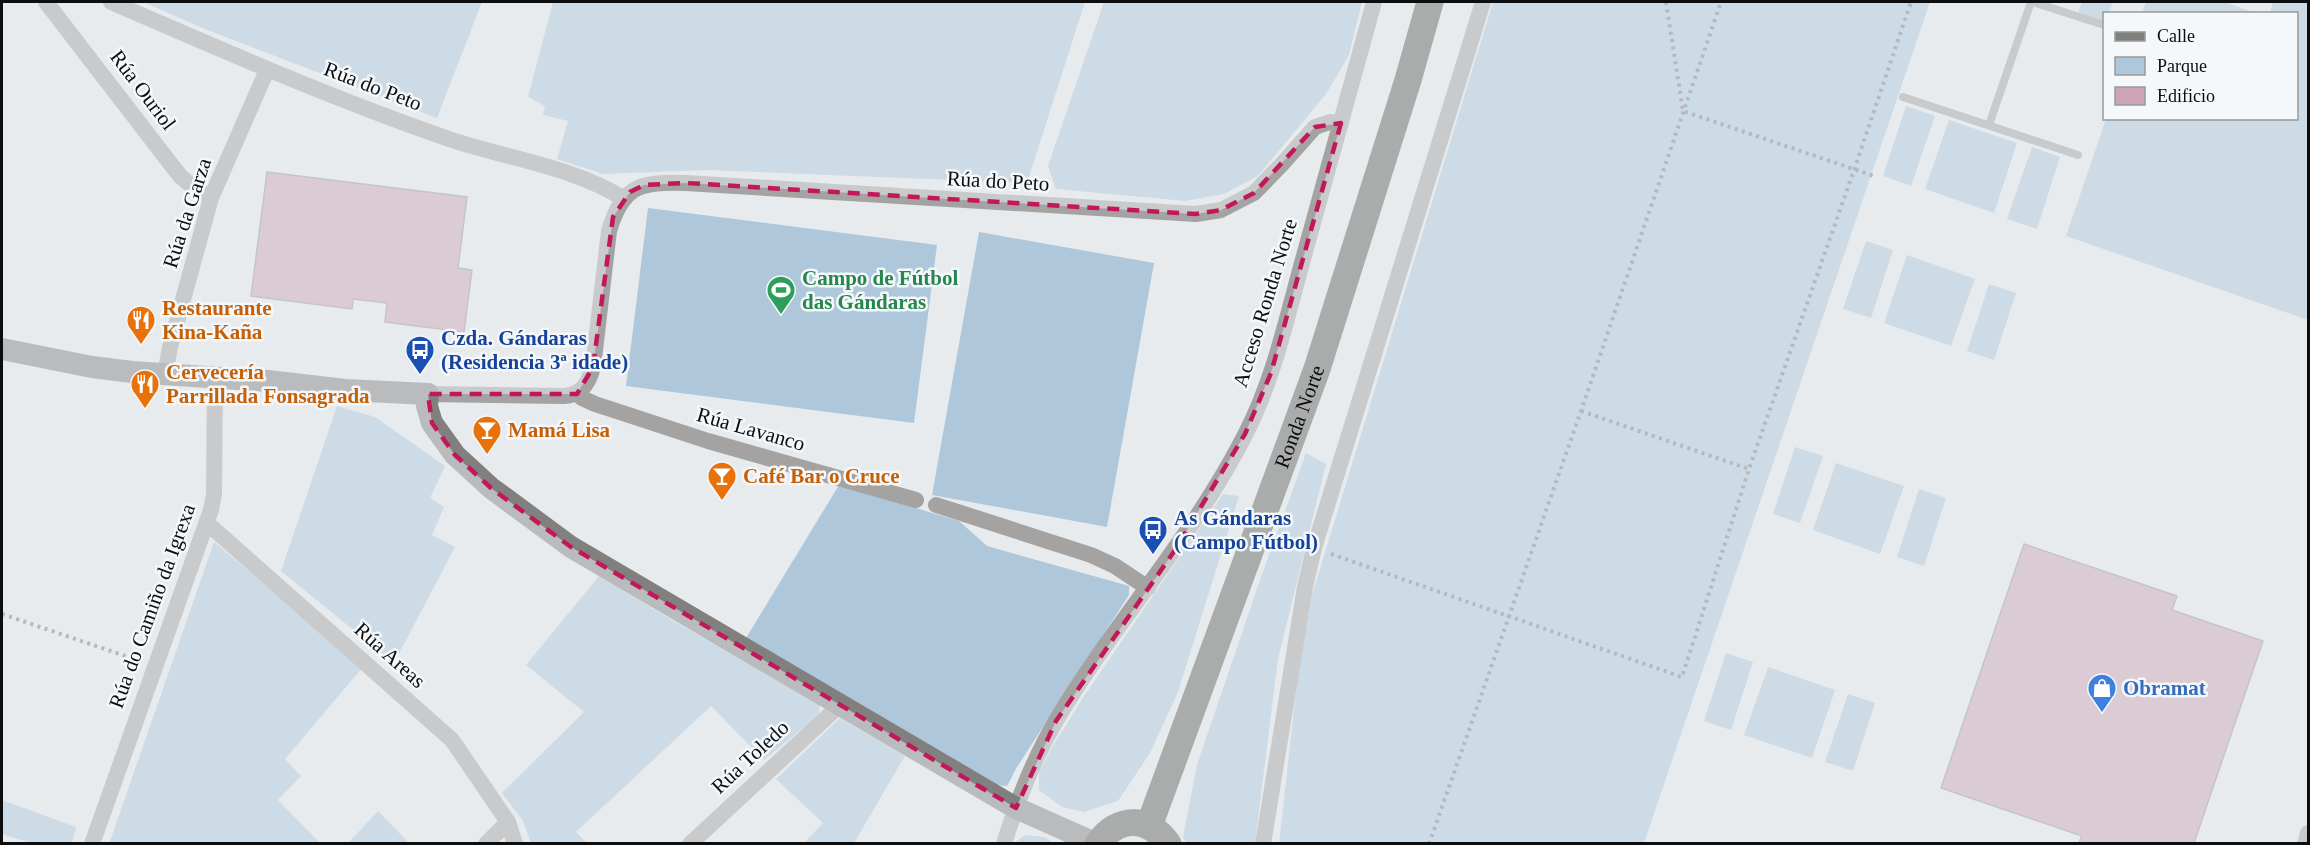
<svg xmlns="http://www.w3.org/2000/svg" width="2310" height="845" viewBox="0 0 2310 845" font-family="Georgia,serif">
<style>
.green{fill:#aec7db}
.building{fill:#cda4b7;stroke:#9c9799;stroke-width:1.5}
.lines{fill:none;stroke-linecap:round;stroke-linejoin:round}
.path{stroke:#7a7d7f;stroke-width:4;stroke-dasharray:3 4.5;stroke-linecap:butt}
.service{stroke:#a4a3a1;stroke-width:8}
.minor{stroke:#a4a3a1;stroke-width:16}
.secondary{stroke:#82807e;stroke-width:22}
.trunk{stroke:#605e5a;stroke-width:27}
.marked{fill:none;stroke:#c2185b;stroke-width:4.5;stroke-dasharray:12 8;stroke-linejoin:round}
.labels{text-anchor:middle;stroke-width:5;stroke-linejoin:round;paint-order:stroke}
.street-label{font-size:21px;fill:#0c0d0e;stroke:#f4f8fb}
.leisure-label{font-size:21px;font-weight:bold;fill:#27864d;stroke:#f4f8fb;text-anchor:start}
.food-label{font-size:21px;font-weight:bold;fill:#c56008;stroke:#f4f8fb;text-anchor:start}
.transit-label{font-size:21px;font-weight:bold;fill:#164399;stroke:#f4f8fb;text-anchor:start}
.shop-label{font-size:21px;font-weight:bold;fill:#366cbe;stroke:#f4f8fb;text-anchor:start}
</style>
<rect width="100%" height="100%" fill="#e7ebee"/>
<g class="green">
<path d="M143 2H482L437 118 207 30Z"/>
<path d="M553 2H1085L1027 183 708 170 603 174 557 159 568 121 543 115 545 106 528 97Z"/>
<path d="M1104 2H1362L1349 55 1326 94 1258 176 1224 194 1185 201 1056 189 1048 166Z"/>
<path d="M1493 2H1930L1644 843 1279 844 1297 682 1312 595Z"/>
<path d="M2082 2H2113L2109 13 2104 14V23L2078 13Z"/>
<path d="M2146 2H2224L2256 13H2142Z"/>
<path d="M2273 2H2308V320L2066 236 2106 119 2296 118V14L2270 13Z"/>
<path d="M1906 106 1935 116 1911 186 1883 176Z"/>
<path d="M1949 120 2017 143 1994 213 1925 189Z"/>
<path d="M2032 147 2060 157 2037 229 2007 219Z"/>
<path d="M648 208 937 245 914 423 626 386Z"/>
<path d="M979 232 1154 263 1107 527 932 495Z"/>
<path d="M1866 241 1893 250 1871 318 1843 309Z"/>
<path d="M1907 255 1975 279 1951 346 1884 323Z"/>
<path d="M1989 284 2016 293 1994 360 1967 351Z"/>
<path d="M337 406 375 417 445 466 430 498 444 507 432 535 455 547 394 663 281 571Z"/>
<path d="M1795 447 1823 456 1800 523 1773 514Z"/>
<path d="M1306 453 1326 464 1278 659 1255 843H1186L1183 837 1197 765 1260 580Z"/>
<path d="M1836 463 1904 486 1880 554 1813 530Z"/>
<path d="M839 485 959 521 987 546 1129 586V595L1017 767 1007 786 997 785 746 638Z"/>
<path d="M1919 489 1946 498 1924 566 1897 557Z"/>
<path d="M1223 494 1239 496 1178 692 1150 753 1118 801 1084 812 1062 807 1039 790V773L1051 749 1084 696Z"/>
<path d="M214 542 363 667 285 759 301 776 278 800 320 843 109 844Z"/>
<path d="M599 576 675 622 820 702 819 713 813 720 764 760 711 706 576 832 587 843H531L523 821 502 793 584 712 526 665Z"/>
<path d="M1726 653 1753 662 1731 730 1704 721Z"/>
<path d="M1768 667 1835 690 1812 758 1744 735Z"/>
<path d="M1848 694 1875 703 1853 771 1825 762Z"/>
<path d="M840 718 905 756 854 843H804L823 823 776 779Z"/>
<path d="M2 800 76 827 72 843H31L2 834Z"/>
<path d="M378 811 409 843H348Z"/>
<path d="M1025 835 1045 837 1053 843H1014Z"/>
</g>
<g class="building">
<path d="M267 172 467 197 458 268 472 270 464 332 385 322 387 303 353 299 352 309 251 296Z"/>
<path d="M2024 544 2177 596 2172 610 2263 641 2194 843H2079L2082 836 1941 788Z"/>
</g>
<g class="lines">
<g class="path">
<path d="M1666 2 1683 111 1874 176"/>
<path d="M1581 411 1749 469"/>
<path d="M1331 554 1682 677 1749 469 1854 170 1911 2"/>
<path d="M2 614 140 661"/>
<path d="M1429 844 1581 411 1721 2"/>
</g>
<g class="service">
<path d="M2033 2 2104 25"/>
<path d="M1903 97 2078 155"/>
<path d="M1989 125 2031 2"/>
</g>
<g class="minor">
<path d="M46 2 180 176 194 188 211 198"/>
<path d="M111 2C224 51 336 100 452 140 506 158 577 168 624 199"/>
<path d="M165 375 170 347 211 198 267 70"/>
<path d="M428 394 564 396C581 395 589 383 593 367L609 231C623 184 641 182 686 183L1196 214 1221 210 1254 193 1283 163 1315 127 1330 122 1341 123"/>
<path d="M577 394 582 398 595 404 708 441 916 500"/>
<path d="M936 505 1091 555 1115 566 1148 588"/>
<path d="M207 523 452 740 508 822 515 844"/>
<path d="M92 844 211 510 214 494 215 377"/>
<path d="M486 844 508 822"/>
<path d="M690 844 840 705"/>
<path d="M1004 844C1017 801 1034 758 1057 719 1115 622 1193 537 1245 435 1273 381 1286 321 1302 263 1326 176 1350 89 1374 2"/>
<path d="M1263 844 1305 587 1314 548 1483 2"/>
<path d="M2305 844 2308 833"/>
</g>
<path class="secondary" d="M2 349 92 367 132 372 268 381 345 390 428 394 427 406 432 423 455 455 491 488 571 547 1016 808 1097 844"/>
<g class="trunk">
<path id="s1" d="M1149 826 1317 369 1408 80 1430 2"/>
<path d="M1098 844C1117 816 1148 815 1168 844"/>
</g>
</g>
<path d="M0 0H2310V845H0ZM1341 123 1271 373 1245 434 1173 553 1056 721 1016 808 571 547 491 488 455 455 432 423 428 394H577L593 367 613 217 630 192 644 185 686 183 1196 214 1221 210 1254 193 1315 127Z" fill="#e7ebee" fill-opacity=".55" fill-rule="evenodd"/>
<path class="marked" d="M1341 123 1271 373 1245 434 1173 553 1056 721 1016 808 571 547 491 488 455 455 432 423 428 394H577L593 367 613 217 630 192 644 185 686 183 1196 214 1221 210 1254 193 1315 127Z"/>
<defs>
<g id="stadium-pin" transform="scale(1.5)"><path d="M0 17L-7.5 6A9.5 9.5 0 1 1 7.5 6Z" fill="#2e9e5b" stroke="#f4f8fb"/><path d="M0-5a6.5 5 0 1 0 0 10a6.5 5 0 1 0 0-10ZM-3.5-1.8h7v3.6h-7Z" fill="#fff"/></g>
<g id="restaurant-pin" transform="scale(1.5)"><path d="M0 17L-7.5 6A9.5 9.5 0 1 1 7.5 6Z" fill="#e8710a" stroke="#f4f8fb"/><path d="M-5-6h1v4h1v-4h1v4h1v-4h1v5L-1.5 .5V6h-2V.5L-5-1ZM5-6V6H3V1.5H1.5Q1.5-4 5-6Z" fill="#fff"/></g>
<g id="bus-pin" transform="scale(1.5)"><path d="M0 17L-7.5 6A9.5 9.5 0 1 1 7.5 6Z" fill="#1a4fb4" stroke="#f4f8fb"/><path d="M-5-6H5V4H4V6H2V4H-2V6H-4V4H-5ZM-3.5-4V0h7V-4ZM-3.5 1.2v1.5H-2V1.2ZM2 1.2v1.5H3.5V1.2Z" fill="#fff"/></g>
<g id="bar-pin" transform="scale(1.5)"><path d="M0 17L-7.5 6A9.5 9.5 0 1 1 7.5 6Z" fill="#e8710a" stroke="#f4f8fb"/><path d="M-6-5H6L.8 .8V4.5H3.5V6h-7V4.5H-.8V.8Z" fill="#fff"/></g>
<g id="shop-pin" transform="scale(1.5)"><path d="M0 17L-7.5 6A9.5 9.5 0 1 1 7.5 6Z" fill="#3f7fe0" stroke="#f4f8fb"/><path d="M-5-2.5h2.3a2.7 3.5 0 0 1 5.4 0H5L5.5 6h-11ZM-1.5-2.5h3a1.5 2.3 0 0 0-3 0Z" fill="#fff"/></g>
</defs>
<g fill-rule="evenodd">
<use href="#stadium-pin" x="781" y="290"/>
<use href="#restaurant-pin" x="141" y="320"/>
<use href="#bus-pin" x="420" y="350"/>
<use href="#restaurant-pin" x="145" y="384"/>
<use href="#bar-pin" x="487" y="430"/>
<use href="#bar-pin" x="722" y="476"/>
<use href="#bus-pin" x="1153" y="530"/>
<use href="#shop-pin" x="2102" y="688"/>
</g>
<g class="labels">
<g class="street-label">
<text transform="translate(373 86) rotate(21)" y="7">Rúa do Peto</text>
<text transform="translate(143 90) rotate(53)" y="7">Rúa Ouriol</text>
<text transform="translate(998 181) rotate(3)" y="7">Rúa do Peto</text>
<text transform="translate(187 213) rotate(-72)" y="7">Rúa da Garza</text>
<text transform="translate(1265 303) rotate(-73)" y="7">Acceso Ronda Norte</text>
<text dy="7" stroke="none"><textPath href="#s1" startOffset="436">Ronda Norte</textPath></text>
<text transform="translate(751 429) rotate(16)" y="7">Rúa Lavanco</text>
<text transform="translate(152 606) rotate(-70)" y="7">Rúa do Camiño da Igrexa</text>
<text transform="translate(390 655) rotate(42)" y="7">Rúa Areas</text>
<text transform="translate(750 757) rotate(-43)" y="7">Rúa Toledo</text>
</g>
<g class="leisure-label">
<text x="802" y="285">Campo de Fútbol<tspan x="802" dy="24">das Gándaras</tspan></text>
</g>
<g class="food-label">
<text x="162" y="315">Restaurante<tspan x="162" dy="24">Kina-Kaña</tspan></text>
<text x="166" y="379">Cervecería<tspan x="166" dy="24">Parrillada Fonsagrada</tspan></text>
<text x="508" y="437">Mamá Lisa</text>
<text x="743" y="483">Café Bar o Cruce</text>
</g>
<g class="transit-label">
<text x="441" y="345">Czda. Gándaras<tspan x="441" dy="24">(Residencia 3ª idade)</tspan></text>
<text x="1174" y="525">As Gándaras<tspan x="1174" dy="24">(Campo Fútbol)</tspan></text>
</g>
<g class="shop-label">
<text x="2123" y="695">Obramat</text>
</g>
</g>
<rect width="2310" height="845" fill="none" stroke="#0c0d0e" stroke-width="6"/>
<rect x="2103" y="12" width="195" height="108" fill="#f4f8fb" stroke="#979a9c" stroke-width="1.5"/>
<rect x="2115" y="32" width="30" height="9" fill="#82807e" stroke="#979a9c" stroke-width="1.5"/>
<text x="2157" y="42" font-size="18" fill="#0c0d0e">Calle</text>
<rect x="2115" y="57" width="30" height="18" fill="#aec7db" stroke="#979a9c" stroke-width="1.5"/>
<text x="2157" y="72" font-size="18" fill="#0c0d0e">Parque</text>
<rect x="2115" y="87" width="30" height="18" fill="#cda4b7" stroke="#979a9c" stroke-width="1.5"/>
<text x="2157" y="102" font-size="18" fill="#0c0d0e">Edificio</text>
</svg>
